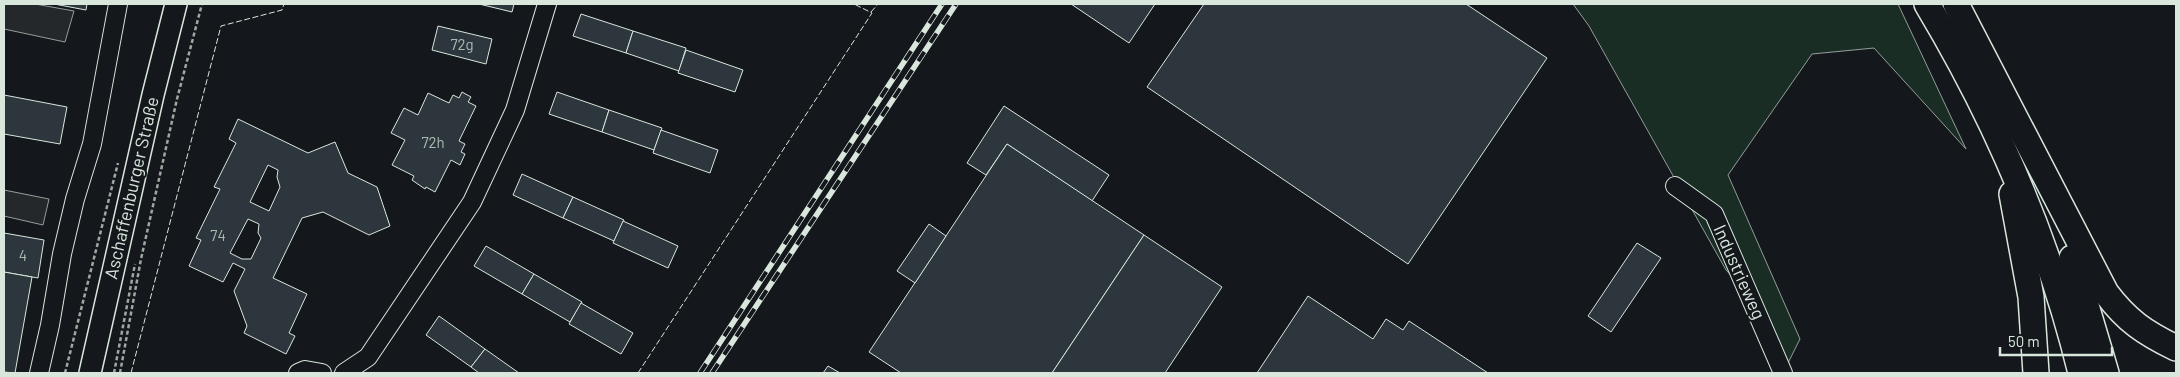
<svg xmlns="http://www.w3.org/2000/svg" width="2180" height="377" viewBox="0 0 2180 377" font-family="Barlow,sans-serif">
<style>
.green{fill:#1a2d24;stroke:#939e99}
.parking{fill:#24282b;stroke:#939e99}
.building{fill:#2c363c;stroke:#d8e6dc;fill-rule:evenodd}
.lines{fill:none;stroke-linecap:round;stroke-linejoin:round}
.minor-casing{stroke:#d8e6dc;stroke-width:20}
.major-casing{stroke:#d8e6dc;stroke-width:24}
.highway-casing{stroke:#d8e6dc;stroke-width:28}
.path{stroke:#9da8a2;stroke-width:2.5;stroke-dasharray:4 2.5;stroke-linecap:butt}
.minor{stroke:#14181c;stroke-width:18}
.major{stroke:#14181c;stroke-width:21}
.highway{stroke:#14181c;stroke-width:25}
.rail-casing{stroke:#d8e6dc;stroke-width:5.5}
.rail{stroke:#14181c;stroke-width:4;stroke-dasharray:11;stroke-linecap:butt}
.fence{stroke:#d8e6dc;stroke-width:1;stroke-dasharray:6 2.5;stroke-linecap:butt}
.labels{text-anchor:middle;stroke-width:4;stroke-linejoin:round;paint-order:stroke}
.number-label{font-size:15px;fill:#adbab4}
.street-label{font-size:18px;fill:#d8e6dc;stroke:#14181c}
</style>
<rect width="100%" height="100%" fill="#14181c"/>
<path class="green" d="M1573 4H1898L1966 149 1874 48 1812 54 1728 175 1800 339 1788 363 1750 296 1726 270 1589 26Z"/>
<g class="parking">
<path d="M4 4H35L74 11 65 42 4 29Z"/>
<path d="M4 190 49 199 43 225 4 216Z"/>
</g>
<g class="building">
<path d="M54 4H87L86 10Z"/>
<path d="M479 4H514L512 12Z"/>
<path d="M1071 4H1155L1129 43Z"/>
<path d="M1204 4H1466L1547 58 1408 264 1147 87Z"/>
<path d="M581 14 633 31 626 53 573 36Z"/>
<path d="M438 26 492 39 486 64 432 50Z"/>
<path d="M633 31 686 48 679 71 626 53Z"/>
<path d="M686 50 743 70 735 92 678 73Z"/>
<path d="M462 92 471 97 468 102 476 106 459 141 465 144 461 152 465 154 460 165 451 160 435 192 426 187 425 189 412 180 414 176 392 165 405 140 391 133 404 108 418 115 428 93 449 103 453 95 459 98Z"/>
<path d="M557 92 609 110 602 132 549 114Z"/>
<path d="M4 95 67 107 60 144 4 134Z"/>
<path d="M1004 106 1109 175 1092 201 1007 144 986 175 967 163Z"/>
<path d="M609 110 662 128 654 150 602 132Z"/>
<path d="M238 119 308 153 335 142 348 173 377 187 390 226 369 235 323 212 302 218 273 278 307 294 289 333 295 336 286 354 244 333 247 326 234 291 245 269 233 263 223 282 189 266 201 240 196 238 220 189 214 187 236 143 229 139ZM268 165 278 170 277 177 280 187 269 211 250 202ZM248 219 259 224 258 233 261 238 251 259H242L230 253Z"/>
<path d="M661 130 718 150 710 173 653 153Z"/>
<path d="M1007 144 1144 235 1052 373H901L869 352Z"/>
<path d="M522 174 573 197 563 218 513 195Z"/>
<path d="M573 197 624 220 614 241 563 218Z"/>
<path d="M623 221 678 246 668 268 613 243Z"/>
<path d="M929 224 946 236 915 283 897 271Z"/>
<path d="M4 233 44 240 38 278 4 272Z"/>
<path d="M1144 235 1222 287 1165 373H1052Z"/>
<path d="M1637 243 1661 258 1611 332 1588 316Z"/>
<path d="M486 246 534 274 522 294 474 266Z"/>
<path d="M4 272 32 277 15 373 4 372Z"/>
<path d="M534 274 582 302 570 322 522 294Z"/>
<path d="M1308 296 1373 339 1386 319 1403 330 1409 321 1488 373H1257Z"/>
<path d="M581 303 633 333 621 354 569 324Z"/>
<path d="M439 316 485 349 471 367 426 335Z"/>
<path d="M485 349 519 373H479L471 367Z"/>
<path d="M828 366 840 373H823Z"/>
</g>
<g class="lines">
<g class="minor-casing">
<g id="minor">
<path d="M1675 186 1714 214 1783 373"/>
<path d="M39 373 50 325 62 254 75 199 92 144 118 4"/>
<path d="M298 373 305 370 322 373"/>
<path d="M344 373 368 357 472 202 515 110 547 4"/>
</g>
</g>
<g class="major-casing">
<path id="major" d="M90 373 153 95 176 4"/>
</g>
<g class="highway-casing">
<g id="highway">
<path d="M1927 4C1996 119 2049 242 2081 373"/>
<path d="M1956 4 2106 293C2127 321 2145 333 2176 348"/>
<path d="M2012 194 2031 297 2036 373"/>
<path d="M2072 258 2106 373"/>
</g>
</g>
<g class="path">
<path d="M65 373 118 163"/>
<path d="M114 373 135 264"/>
<path d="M120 373 141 259 177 99 202 4"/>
</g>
<use href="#minor" class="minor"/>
<use href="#major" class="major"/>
<use href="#highway" class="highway"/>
<g class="rail-casing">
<g id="rail">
<path d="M700 373 942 4"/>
<path d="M712 373 956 4"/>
</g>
</g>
<use href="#rail" class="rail"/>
<g class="fence">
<path d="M871 12 878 4"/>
<path d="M131 373 221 26 282 10 284 4"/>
<path d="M638 373 872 13 854 4"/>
</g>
</g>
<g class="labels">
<g class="number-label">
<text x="462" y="50">72g</text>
<text x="433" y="148">72h</text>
<text x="218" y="241">74</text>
<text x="23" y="261">4</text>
</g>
<g class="street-label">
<text transform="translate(132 188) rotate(-77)" y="6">Aschaffenburger Straße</text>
<text transform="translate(1739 272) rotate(66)" y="6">Industrieweg</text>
</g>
</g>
<rect width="2180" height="377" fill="none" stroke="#d8e6dc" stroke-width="10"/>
<path d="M2000 347v8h112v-8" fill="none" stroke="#d8e6dc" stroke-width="2.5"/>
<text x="2008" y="347" font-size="15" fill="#d8e6dc" stroke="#14181c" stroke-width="4" paint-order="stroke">50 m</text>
</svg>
